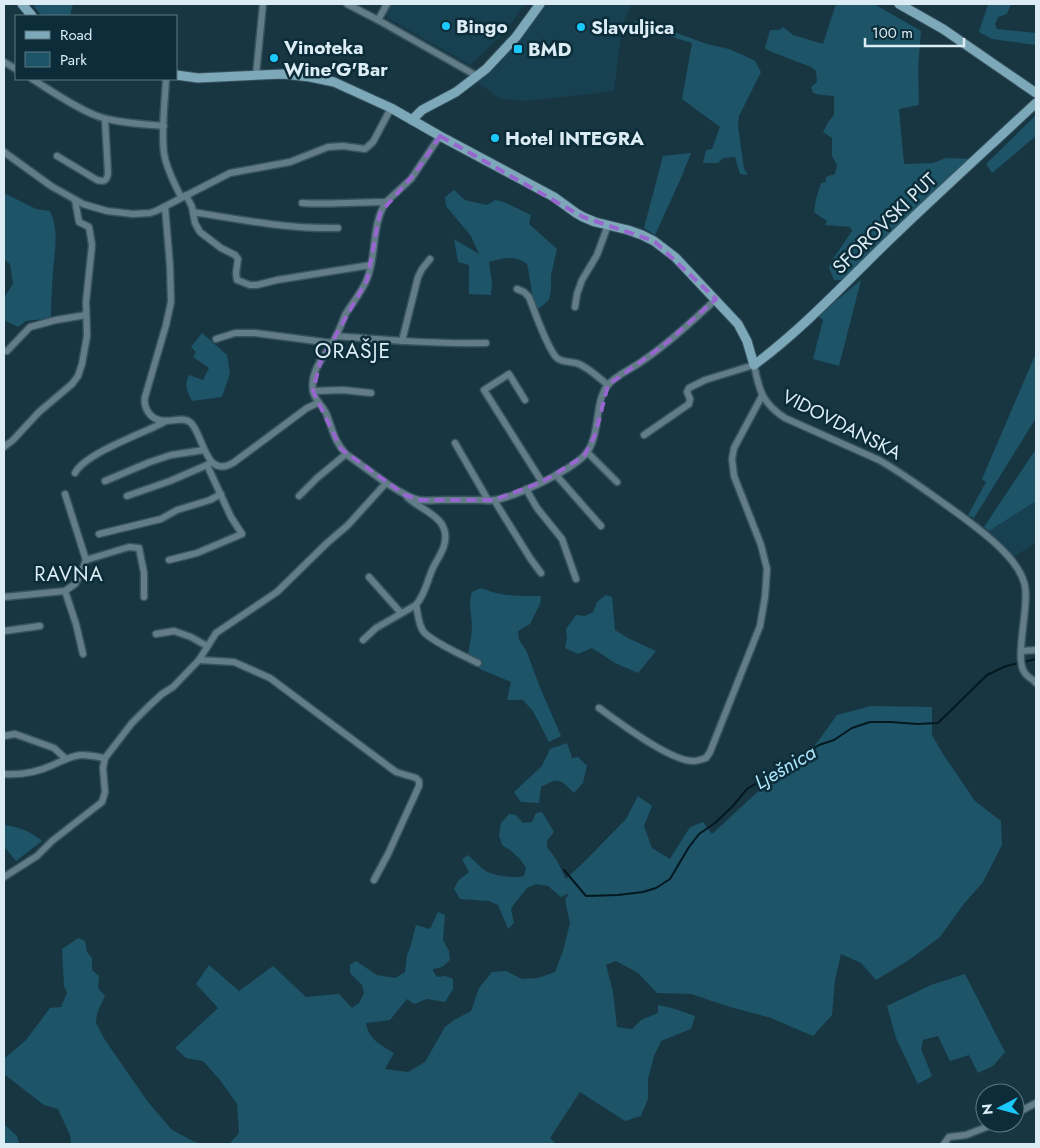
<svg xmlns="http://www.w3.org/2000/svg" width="1040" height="1148" viewBox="0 0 1040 1148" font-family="Jost,sans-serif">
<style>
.built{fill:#174150}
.green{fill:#1d5468}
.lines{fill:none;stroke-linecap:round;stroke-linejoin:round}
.stream{stroke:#041820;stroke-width:2}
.street-casing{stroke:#36535e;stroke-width:9}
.secondary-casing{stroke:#36535e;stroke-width:11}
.street{stroke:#637d88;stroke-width:6}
.secondary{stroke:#7da8b9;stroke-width:9}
.marked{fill:none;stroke:#9866cf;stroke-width:4;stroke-dasharray:10 6;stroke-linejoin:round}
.poi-dot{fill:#1cc9fc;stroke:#0b2c38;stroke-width:2}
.labels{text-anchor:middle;stroke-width:5;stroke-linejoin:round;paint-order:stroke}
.poi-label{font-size:19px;font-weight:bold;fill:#dbecf4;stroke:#0b2c38;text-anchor:start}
.street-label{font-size:19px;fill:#dbecf4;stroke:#0b2c38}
.neighbourhood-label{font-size:20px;letter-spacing:1px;fill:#dbecf4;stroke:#0b2c38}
.water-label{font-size:20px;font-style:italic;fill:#aee6fd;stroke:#0b2c38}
.quarter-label{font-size:21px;letter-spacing:1px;fill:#dbecf4;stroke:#0b2c38}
</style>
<rect width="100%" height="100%" fill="#173642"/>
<g class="built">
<path d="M392 4H525L503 34 470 65 387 18 386 13Z"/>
<path d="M546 4H632L622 27 614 91 526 101 503 99 499 98 477 82 499 64 518 42Z"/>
<path d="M1036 501V542L1014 557 1006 547 989 531Z"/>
</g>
<g class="green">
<path d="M32 4H73L70 16H42Z"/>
<path d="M836 4H874L921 31 918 68 919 105 899 109 904 164 933 163 946 158 972 159 842 280H834L829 268 831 262 852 231 850 227 825 225 827 221 814 212 816 199 821 183 826 182V177L835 174 837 165 832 156V138L823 132 829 121 834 115V96L821 95 813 93 811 87 817 82 816 71 811 67 767 50 765 48 770 30H779L783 27 793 35 823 44Z"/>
<path d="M988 4H1011L1007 14 998 17 995 24 997 29 1036 33V45L992 39 979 32Z"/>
<path d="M635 21 662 26 674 32 707 44 729 49 745 56 755 61 761 72 739 116 738 126 744 169 748 175 740 174 735 157 723 158 718 163H703L706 150 712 149 720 127 682 99 692 43 633 25Z"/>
<path d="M1036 115V136L992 173 986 164Z"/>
<path d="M691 153 681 178 655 235 644 228 663 156Z"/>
<path d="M454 190 465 200 487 205 495 200 504 202 531 215 529 224 557 249 551 275V290L549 300 538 309C530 294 531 279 527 264 514 255 504 258 489 262L492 284 491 295 469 294V265L458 262 454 239 479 254 471 236 446 206 445 197Z"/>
<path d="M4 193 36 209 50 211C59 231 55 249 53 270 52 286 51 302 51 318L26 321 18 327 4 320V298L13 284 10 264 4 259Z"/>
<path d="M861 280 839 366 813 359 823 320 818 316Z"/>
<path d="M202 333 227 355 230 373 222 397 192 401C187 391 184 386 189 375L203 380 209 368 193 357 196 352 191 347Z"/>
<path d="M1036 353V418L974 518 968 515 986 482 982 479Z"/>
<path d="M1036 449V501L989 531 984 527Z"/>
<path d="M481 588C503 597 518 596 541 596L540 604 530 624 518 631 519 640 526 650 539 685 561 736 549 742 533 711 523 700H507L511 682 482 670 466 661C469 650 471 640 472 629 472 617 468 603 472 592Z"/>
<path d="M606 595 612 597 615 630 628 638 656 651 638 673 615 663 592 648 578 654 565 648 567 638 566 629 576 615 585 616 593 612 597 602Z"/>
<path d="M871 706 932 707V735L943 754 975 801 1001 821 1002 845 983 882 963 905 940 937 909 960 876 980 861 963 841 954 835 980 832 1015 813 1036 771 1018 730 1007 691 994 657 993 638 973 616 961 606 965 613 992 617 1027 632 1029 641 1020 658 1013V1005L672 1008 695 1016 691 1029 661 1041 654 1056 648 1079V1099L641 1116 625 1121 580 1092 550 1138 556 1144H229L239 1133 237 1104 220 1080 203 1061 186 1058 175 1048 218 1008 196 984 209 965 239 991 273 966 306 997 339 994 352 1008 359 1003 364 993 362 985 350 973V965L356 961 377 975 395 978 405 972 407 955 411 945 416 925 430 929 438 912 445 915 443 940 449 951 450 960 442 967 433 969V971L437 977 445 976 453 979V989L445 1002 427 999 414 1004 407 999 390 1020 366 1023C368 1039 381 1045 394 1053L385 1069 408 1072 425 1062 445 1027 454 1020 471 1011 479 988 492 972 506 971 522 979 538 978 555 972 563 951 570 923 565 900 569 893 561 897 548 886 536 884 527 888 514 904 511 909 514 923 508 929 498 905 489 901 460 899 454 889 458 881 469 872 462 859 468 855C481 867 485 874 503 876 511 877 516 878 524 876L526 868 520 859 510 850 502 845 499 835 501 823 509 814 516 815 523 823 532 822 536 813 542 812 554 832 547 841V847L556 859 566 879 586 860 626 819 638 796 652 806 644 826 652 848 670 859 690 827 703 822 712 834 765 785 803 762 837 715Z"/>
<path d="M567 743 572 758 578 757 587 766 583 783 574 793C560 779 559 777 541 787L539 803 521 802 514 792 542 766 550 749Z"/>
<path d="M4 825C19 827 30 831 42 841L16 861 7 850 4 847Z"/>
<path d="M78 938 85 941 87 952 92 958V970L99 976 98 988 105 996 97 1013 96 1023 105 1040 148 1102 172 1130 193 1141 202 1144H71L70 1135 58 1109 44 1105 4 1074V1059L26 1040 50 1008 61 1007 67 993 64 986 62 949Z"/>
<path d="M965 974 1005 1052 993 1066 978 1073 969 1055 950 1061 938 1036 923 1040 921 1049 932 1076 918 1084 896 1038 887 1006 931 985Z"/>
<path d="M4 1124 17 1136 19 1144H4Z"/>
</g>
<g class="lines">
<path class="stream" d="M564 870 586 896 618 895 643 892 656 888 670 879 689 847 699 834 715 823 733 806 747 789 819 745 834 740 852 728 870 722H891L917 724 938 723 987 675 1006 666 1036 659"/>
<g class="street-casing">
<g id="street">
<path d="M347 4 378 20 477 76"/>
<path d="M378 20 387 4"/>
<path d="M4 62 16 69"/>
<path d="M256 75 263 4"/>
<path d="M32 79C53 92 74 107 97 116 116 123 143 124 164 126"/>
<path d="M166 79C165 103 161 129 164 153 166 169 175 184 181 197"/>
<path d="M4 152 51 186 83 204 107 211 133 214 150 213 156 211 230 173 290 162 328 147 343 146 365 149 373 142 391 108"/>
<path d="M57 156 97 180C104 182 107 181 108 173L105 119"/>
<path d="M186 195 192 207 195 223 200 232 221 248 235 255 238 259 236 273 237 280 250 285H257L277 280 371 265"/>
<path d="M302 203C330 205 358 202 386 202"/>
<path d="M165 207 170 266 171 302 166 325 145 397C144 402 145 407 148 412 160 430 182 413 191 423 204 436 205 479 233 463L307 408 318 403"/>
<path d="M193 212C241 220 289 229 338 228"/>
<path d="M517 289 524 292 529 297C534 310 548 350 557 358 563 363 572 361 579 364 590 369 599 378 608 385"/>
<path d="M575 307 577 294 582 280 597 255 608 225"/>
<path d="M336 336C386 340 436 344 486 343"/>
<path d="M216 339 235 333H255L332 343"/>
<path d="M402 341 418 277 422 269 430 259"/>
<path d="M7 351 30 327 56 320 86 315"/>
<path d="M313 391 343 390 371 393"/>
<path d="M525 400 509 374 484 390 542 482"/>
<path d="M644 435 689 404 690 399 687 392 689 388 705 380 754 365C759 390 762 403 785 418L879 460C904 474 926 491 949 507 973 525 1015 553 1024 582 1031 604 1013 659 1025 673 1027 677 1033 679 1036 683"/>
<path d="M455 443 488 500"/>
<path d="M4 447 13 440 39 412 72 384 78 376 82 364 87 336 86 302 92 245 89 227 79 222 75 200"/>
<path d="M587 452 617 482"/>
<path d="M75 473C85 453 145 433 166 421"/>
<path d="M556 475 601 526"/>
<path d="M105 481 150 462 171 455 204 450"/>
<path d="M386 483C397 490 407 497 419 500 427 501 435 500 442 500 455 500 467 500 480 500 485 500 490 501 495 500 517 496 576 469 588 451 600 432 595 402 607 386 615 375 632 369 644 360 670 342 693 321 716 299"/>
<path d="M526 489 537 508 562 539 576 579"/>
<path d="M65 494 86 560"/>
<path d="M127 496 170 481 207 465"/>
<path d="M299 496 317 478 346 454"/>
<path d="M407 497C417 507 432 511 441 523 445 529 446 535 445 541 444 552 436 560 432 570 427 582 425 594 416 605 418 613 418 623 423 631 430 641 466 657 478 663"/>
<path d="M494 500 530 558 541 573"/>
<path d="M99 534 161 519 177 510 210 500 221 494"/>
<path d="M169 560 197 553 242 534 231 517 207 465 211 462"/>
<path d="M369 577 401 613"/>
<path d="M65 591 76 624 83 654"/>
<path d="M4 597 65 591 75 584 81 573 86 560 129 547 139 548 144 573V597"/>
<path d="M4 631 40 626"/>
<path d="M156 634 174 631 191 637 207 646"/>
<path d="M363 640 376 628 416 605"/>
<path d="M1021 651 1036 650"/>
<path d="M199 660 234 662 270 678 396 772 416 778 419 781V786L388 854 374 880"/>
<path d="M599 708C619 722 671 762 694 761 698 761 702 759 706 758L710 752 760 626 765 597 767 569 761 545 734 476 732 459 734 448 762 396"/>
<path d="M4 736 15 734 54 748 66 759"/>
<path d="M4 774C20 775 38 772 53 765 62 761 72 755 82 755 90 755 98 757 105 758L132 723 149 706 162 694 173 687 199 660 216 633 277 592 326 544 348 525 386 483 346 454C333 440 333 429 326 413 322 404 315 401 313 391 309 369 328 353 336 336 340 329 342 322 345 315 352 303 362 292 367 279 377 255 371 225 386 202L411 179 440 136"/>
<path d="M4 877 37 856 52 841 102 802 105 792 103 768 105 758"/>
<path d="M1015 1114 1036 1103"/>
<path d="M944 1144 949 1137 966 1135 997 1123"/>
</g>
</g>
<g class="secondary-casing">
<g id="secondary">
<path d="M22 4 32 16"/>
<path d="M899 4 943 29 1036 93"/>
<path d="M176 75 198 78 283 74 310 77 334 82 391 108 440 136 554 197 576 213 583 217 595 222 628 230 642 235 654 241 675 257 738 324 747 341 754 365C808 325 853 274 902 228 946 186 991 145 1036 103"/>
<path d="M412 120 422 110 456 92 486 69 516 37 540 4"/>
</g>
</g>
<use href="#street" class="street"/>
<use href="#secondary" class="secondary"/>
</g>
<path class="marked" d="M440 136 583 217 654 241 716 299 664 345 608 385 595 435 584 456 542 482 494 500H420L405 495 341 449 313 391 320 363 367 280 380 213 416 172Z"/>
<g class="poi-dot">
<circle cx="446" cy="26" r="5"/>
<circle cx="581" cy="27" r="5"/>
<rect x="513" y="44" width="10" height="10" rx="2.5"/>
<circle cx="274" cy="58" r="5"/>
<circle cx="495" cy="138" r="5"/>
</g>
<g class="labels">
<g class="poi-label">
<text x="456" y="33">Bingo</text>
<text x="591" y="34">Slavuljica</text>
<text x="284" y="54">Vinoteka<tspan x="284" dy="22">Wine'G'Bar</tspan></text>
<text x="528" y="56">BMD</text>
<text x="505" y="145">Hotel INTEGRA</text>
</g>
<g class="street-label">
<text transform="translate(884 223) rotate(-44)" y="7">SFOROVSKI PUT</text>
<text transform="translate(842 424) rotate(27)" y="7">VIDOVDANSKA</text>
</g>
<g class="neighbourhood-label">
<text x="69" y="581">RAVNA</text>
</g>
<g class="water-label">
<text transform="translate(785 767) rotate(-30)" y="7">Lješnica</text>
</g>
<g class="quarter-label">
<text x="353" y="358">ORAŠJE</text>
</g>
</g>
<rect width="1040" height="1148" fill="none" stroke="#dbecf4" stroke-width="10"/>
<rect x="15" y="15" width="162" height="65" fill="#0b2c38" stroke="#5e7983"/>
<rect x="25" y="31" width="25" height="8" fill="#7da8b9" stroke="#5e7983"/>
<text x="60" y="40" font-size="15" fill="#dbecf4">Road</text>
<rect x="25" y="52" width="25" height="15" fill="#1d5468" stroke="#5e7983"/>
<text x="60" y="65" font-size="15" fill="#dbecf4">Park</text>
<g transform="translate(1000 1108) rotate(264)"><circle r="24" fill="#0b2c38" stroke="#5e7983"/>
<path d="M0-4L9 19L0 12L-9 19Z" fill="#1cc9fc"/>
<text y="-8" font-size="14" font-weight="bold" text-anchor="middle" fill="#dbecf4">N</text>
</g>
<path d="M865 38v8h99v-8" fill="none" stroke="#dbecf4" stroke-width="2.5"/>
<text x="872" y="38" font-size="15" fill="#dbecf4" stroke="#0b2c38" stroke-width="4" paint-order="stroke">100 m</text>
</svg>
